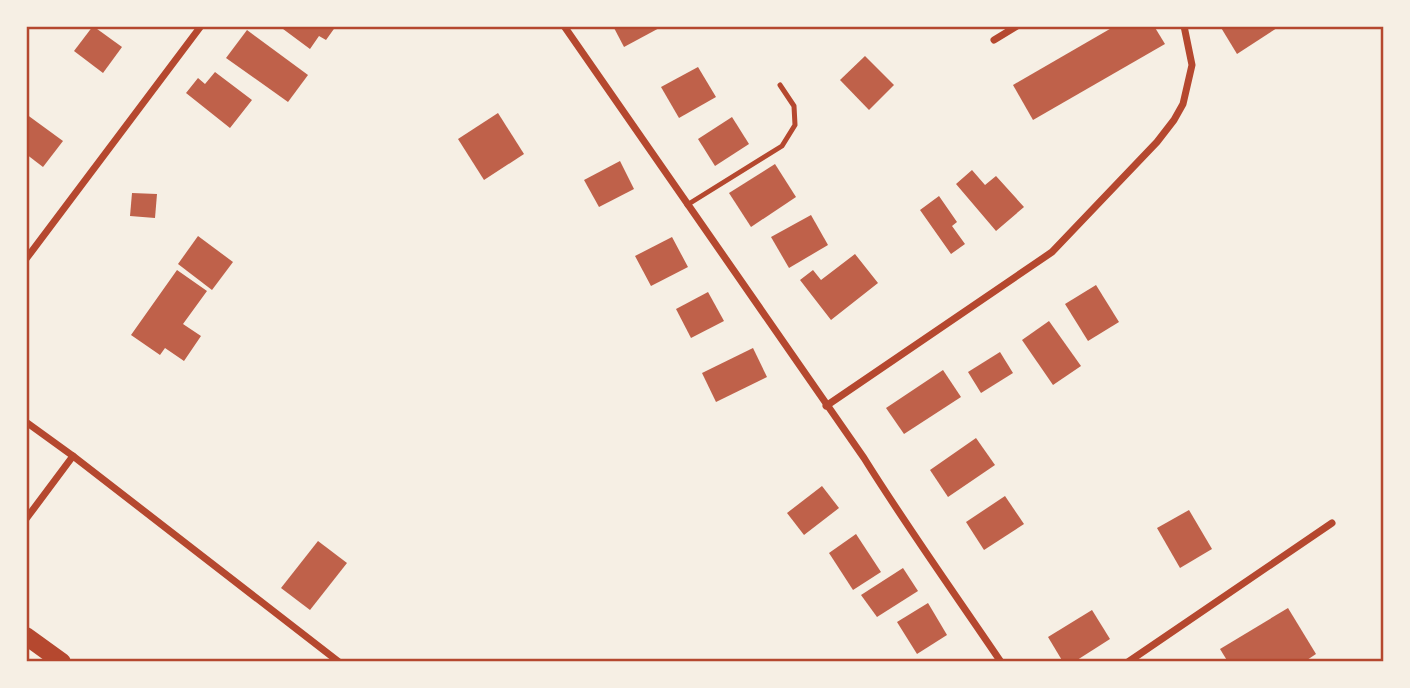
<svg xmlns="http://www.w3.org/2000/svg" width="1410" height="688" viewBox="0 0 1410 688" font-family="'DejaVu Sans',sans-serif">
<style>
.building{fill:#bf614a}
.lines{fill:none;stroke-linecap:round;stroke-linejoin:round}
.service{stroke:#b5482f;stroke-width:5}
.minor{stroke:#b5482f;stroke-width:7}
.primary{stroke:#b5482f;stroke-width:18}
.neatline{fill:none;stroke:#b5482f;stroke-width:2.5}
</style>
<rect width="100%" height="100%" fill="#f6efe4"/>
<g class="building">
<path d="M93 26 122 47 103 73 74 51Z"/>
<path d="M279 26H336L326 40 319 36 310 49Z"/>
<path d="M613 26H663L624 47Z"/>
<path d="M1115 26H1154L1165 44 1033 120 1013 85Z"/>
<path d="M1220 26H1280L1237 54Z"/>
<path d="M247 30 308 75 288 102 226 58Z"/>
<path d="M865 56 894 85 869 110 840 80Z"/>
<path d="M698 67 716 97 679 118 661 87Z"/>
<path d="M215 72 252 100 230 128 186 93 198 78 205 84Z"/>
<path d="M498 113 524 154 484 180 458 139Z"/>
<path d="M26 114 63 141 43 167 26 154Z"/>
<path d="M732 117 749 144 715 166 698 139Z"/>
<path d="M620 161 634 189 599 207 584 180Z"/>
<path d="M775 164 796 197 751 227 729 193Z"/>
<path d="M972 170 985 185 996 176 1024 207 996 231 956 184Z"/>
<path d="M132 193 157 194 155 218 130 216Z"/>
<path d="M939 196 957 222 952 226 965 244 951 254 920 210Z"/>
<path d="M811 215 828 245 789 268 771 237Z"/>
<path d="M198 236 233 262 212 290 178 264Z"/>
<path d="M672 237 688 267 651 286 635 256Z"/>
<path d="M855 254 878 283 831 320 800 280 813 270 821 280Z"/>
<path d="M177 270 207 291 183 324 201 336 184 361 165 348 160 355 131 335Z"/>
<path d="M1096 285 1119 322 1088 341 1065 304Z"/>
<path d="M708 292 724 321 691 338 676 309Z"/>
<path d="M1049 321 1081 366 1053 385 1022 340Z"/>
<path d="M753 348 767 377 716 402 702 373Z"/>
<path d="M1000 352 1013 373 981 393 968 372Z"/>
<path d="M943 370 961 397 904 434 886 408Z"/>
<path d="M976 438 995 465 948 497 930 470Z"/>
<path d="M822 486 839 508 804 535 787 513Z"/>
<path d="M1005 496 1024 524 984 550 966 522Z"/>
<path d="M1189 510 1212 549 1180 568 1157 528Z"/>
<path d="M856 534 881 572 853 590 829 553Z"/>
<path d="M318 541 347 563 310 610 281 588Z"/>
<path d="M903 568 918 591 877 617 861 595Z"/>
<path d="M928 603 947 635 917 654 897 622Z"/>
<path d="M1288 608 1316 654 1304 662H1228L1220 649Z"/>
<path d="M1092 610 1110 639 1074 662H1063L1048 637Z"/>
</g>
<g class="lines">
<path class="service" d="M687 205 782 146 795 125 794 106 780 85"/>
<g class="minor">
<path d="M564 26 864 458C907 527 955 594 1001 662"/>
<path d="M994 40 1017 26"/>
<path d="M26 259 201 26"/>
<path d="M826 406 1052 252 1157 142 1174 120 1183 104 1192 65 1184 26"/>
<path d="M26 422 73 456 339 662"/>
<path d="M26 519 73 456"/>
<path d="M1128 662 1332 523"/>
</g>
<path class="primary" d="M26 636 62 662"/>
</g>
<rect width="1410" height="688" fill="none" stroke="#f6efe4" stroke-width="56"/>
<rect x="28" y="28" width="1354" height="632" class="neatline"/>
</svg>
